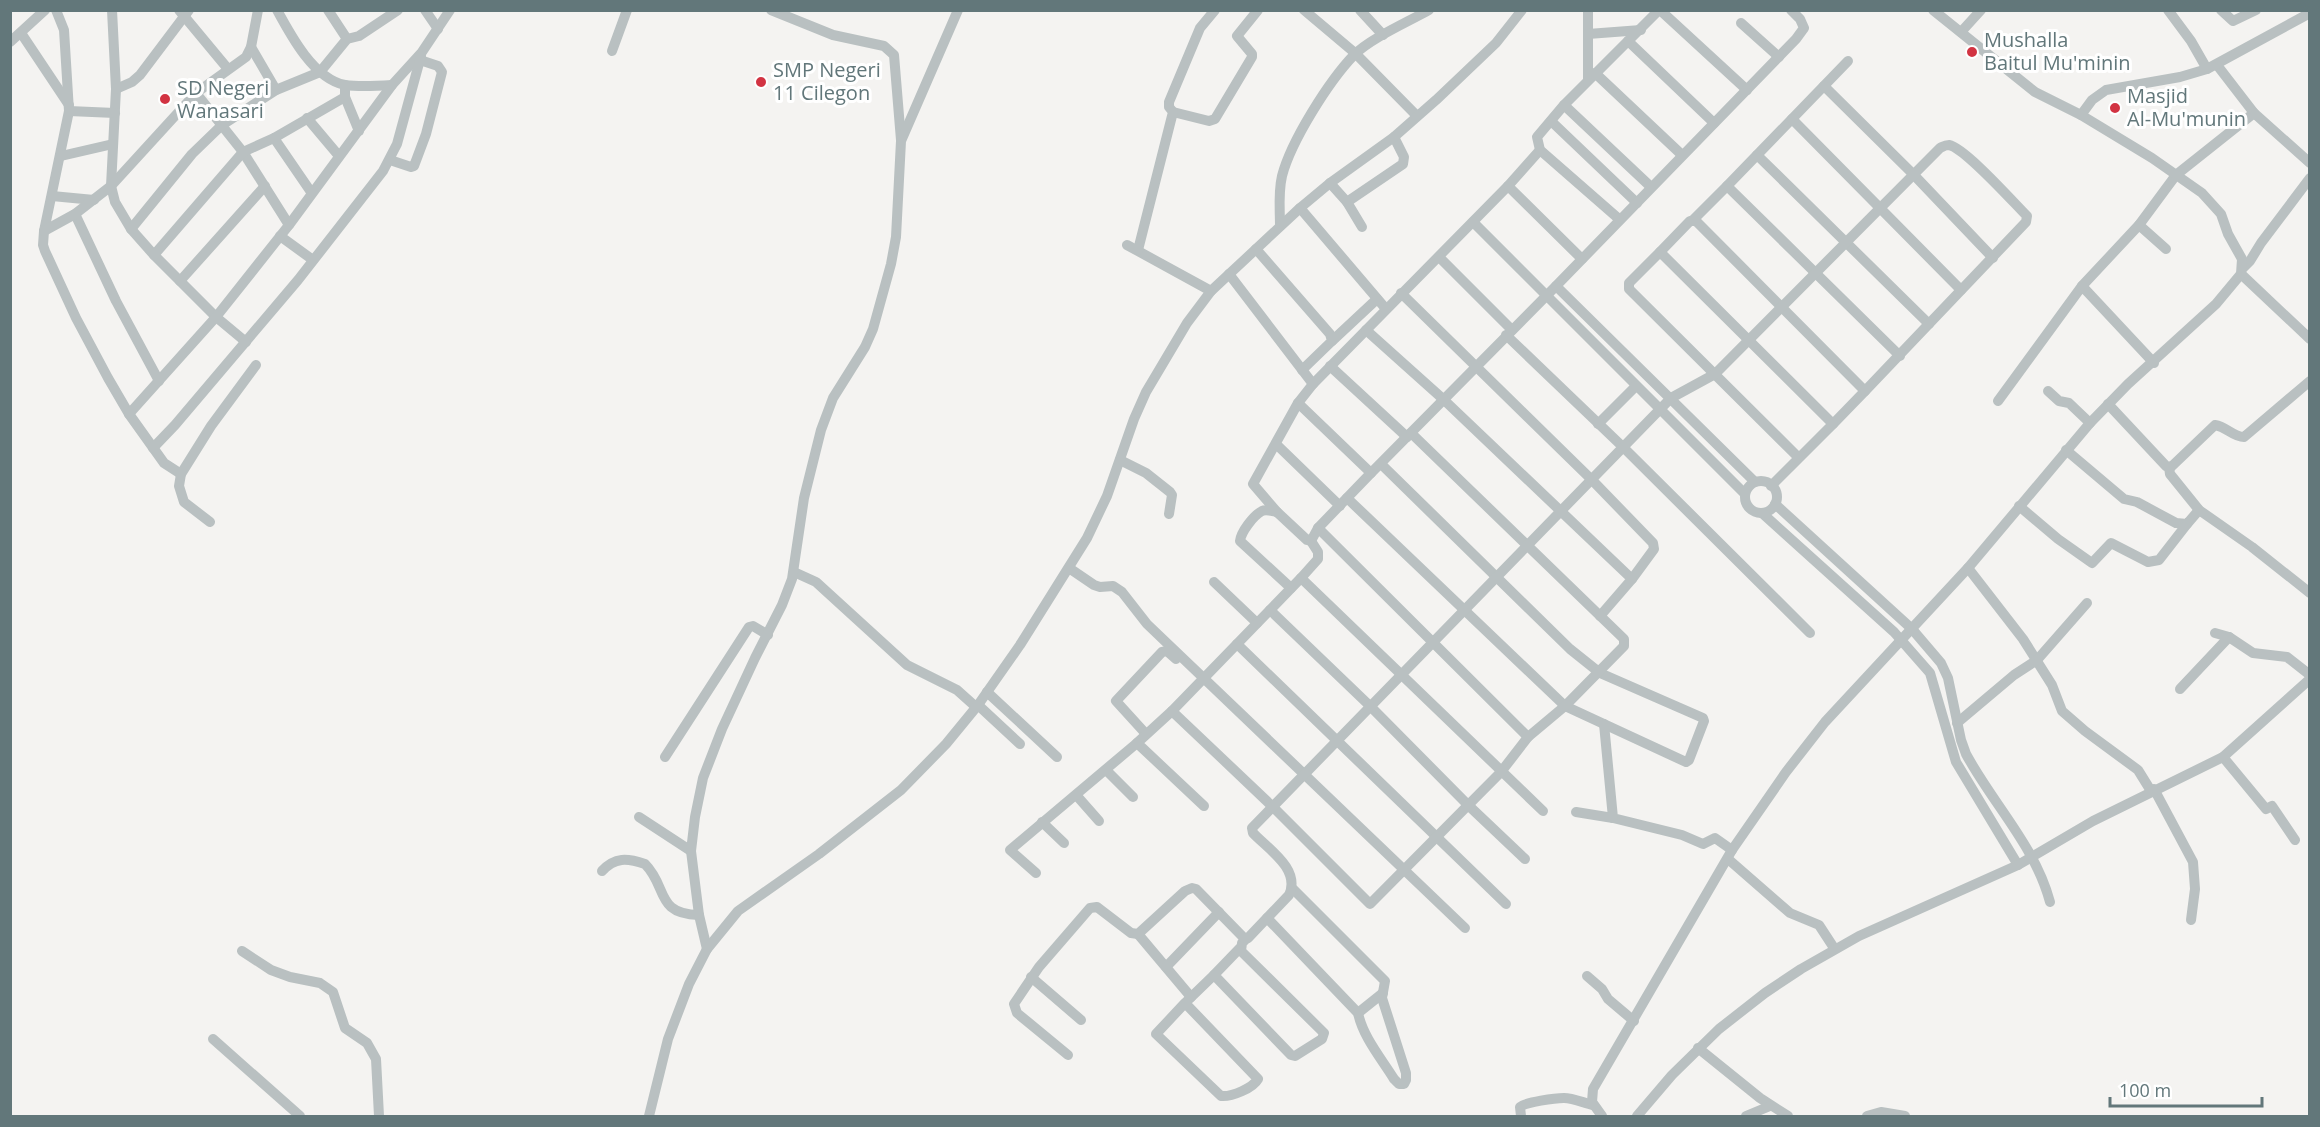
<svg xmlns="http://www.w3.org/2000/svg" width="2320" height="1127" viewBox="0 0 2320 1127" font-family="'Open Sans',sans-serif">
<style>
.lines{fill:none;stroke-linecap:round;stroke-linejoin:round}
.minor{stroke:#b9c0c1;stroke-width:10}
.poi-dot{fill:#d23342;stroke:#fff;stroke-width:2}
.labels{text-anchor:middle;stroke-width:6;stroke-linejoin:round;paint-order:stroke}
.poi-label{font-size:20px;fill:#62777a;stroke:#fff;text-anchor:start}
</style>
<rect width="100%" height="100%" fill="#f4f3f1"/>
<g class="lines">
<g class="minor">
<path d="M56 10 64 30 69 111 44 231 43 245 45 251 76 318 108 378 129 414 164 463 181 474"/>
<path d="M112 10 116 89 111 186 115 202 131 229 154 255 216 317 246 342"/>
<path d="M179 10 228 69"/>
<path d="M277 10C291 36 314 79 345 85 359 87 377 86 392 85"/>
<path d="M328 10 347 39"/>
<path d="M425 10 438 29"/>
<path d="M771 10 833 35 884 46 894 55 901 140"/>
<path d="M1304 10 1355 53 1417 116"/>
<path d="M1360 10 1383 35"/>
<path d="M1588 10V80"/>
<path d="M1660 10 1747 90"/>
<path d="M2168 10 2191 41 2207 69"/>
<path d="M2221 10 2233 21 2256 10"/>
<path d="M1741 23 1779 57"/>
<path d="M1961 32 1981 10"/>
<path d="M21 33 69 105"/>
<path d="M1588 34 1641 30"/>
<path d="M1628 41 1714 123"/>
<path d="M10 42 45 10"/>
<path d="M251 47 276 90"/>
<path d="M612 51 627 10"/>
<path d="M1848 61 1727 186 1900 356"/>
<path d="M2217 65 2254 113 2310 163"/>
<path d="M1595 73 1682 155"/>
<path d="M1824 86 1913 174 1993 258"/>
<path d="M116 89 132 82 140 75 189 10"/>
<path d="M196 93 243 152 289 225"/>
<path d="M345 97 359 131"/>
<path d="M1564 105 1651 187"/>
<path d="M69 111 115 113"/>
<path d="M1173 112 1209 121 1215 119 1252 57V54L1237 36 1258 10"/>
<path d="M2081 115 2092 100 2106 90 2180 77 2207 69 2310 13"/>
<path d="M307 118 339 156"/>
<path d="M1792 119 1961 290"/>
<path d="M1551 121 1637 203"/>
<path d="M274 138 311 192"/>
<path d="M1540 150 1508 186 1313 384 1298 403 1253 484 1277 512 1307 540 1311 541 1318 528 1371 473 1556 286 1796 39 1804 28 1800 19 1791 10"/>
<path d="M1757 155 1929 324"/>
<path d="M61 156 113 144"/>
<path d="M390 160 411 167 414 166 426 134 442 72 438 66 420 60"/>
<path d="M1330 183 1347 202 1362 227"/>
<path d="M1508 186 1582 259"/>
<path d="M52 196 94 200"/>
<path d="M1347 202 1403 164 1404 157 1394 137"/>
<path d="M1300 208 1386 309"/>
<path d="M75 214 116 301 159 381"/>
<path d="M1619 219 1540 150 1537 137 1564 105 1659 10"/>
<path d="M1693 220 1727 186"/>
<path d="M1473 222 1745 494"/>
<path d="M2139 225 2166 249"/>
<path d="M1280 226C1280 209 1278 193 1282 176 1291 141 1329 81 1354 55 1371 38 1408 22 1429 10"/>
<path d="M131 229 192 154 222 125 276 90 320 72 347 39 359 36 398 10"/>
<path d="M44 231 75 214 111 186 196 93 246 57 251 47 258 10"/>
<path d="M280 236 313 260"/>
<path d="M1127 245 1211 291"/>
<path d="M1256 249 1330 334 1332 341 1302 370"/>
<path d="M1138 250 1173 112 1169 107V102L1200 28 1215 10"/>
<path d="M1660 252 1690 221H1696L1865 391 1833 424"/>
<path d="M154 255 243 152 274 138 345 97V85"/>
<path d="M1439 257 1512 330"/>
<path d="M2242 269 2250 261 2261 243 2310 178"/>
<path d="M1229 274 1313 384"/>
<path d="M2241 274 2310 339"/>
<path d="M180 281 265 186"/>
<path d="M1556 286 1755 482"/>
<path d="M2082 286 2139 225 2176 175 2254 113"/>
<path d="M1401 293 1592 480 1653 543 1654 549 1632 579"/>
<path d="M1366 330 1443 399 1632 579 1600 616"/>
<path d="M1506 335 1624 448 1810 633"/>
<path d="M1332 341 1377 299"/>
<path d="M1330 366 1407 437"/>
<path d="M2048 391 2059 401 2069 403 2090 423"/>
<path d="M1998 401 2082 286 2154 363"/>
<path d="M1298 403 1371 473"/>
<path d="M2108 404 2166 466 2171 467 2215 425C2227 427 2233 437 2244 437L2310 381"/>
<path d="M129 414 216 317 289 225 392 85 422 52 450 10"/>
<path d="M1598 424 1636 386"/>
<path d="M1276 444 1340 506"/>
<path d="M153 448 175 425 298 280 383 171 397 144 421 56"/>
<path d="M2066 450 2124 499 2137 502 2176 523 2187 524 2199 510"/>
<path d="M1120 460 1146 473 1170 492 1172 495 1169 514"/>
<path d="M2169 467 2170 474 2199 510 2252 547 2310 593"/>
<circle cx="1761" cy="497" r="16"/>
<path d="M1771 486 1833 424 1660 252 1629 283V289L1799 458"/>
<path d="M1347 498 1565 706 1686 762 1689 760 1704 721 1703 718 1600 673 1570 649 1381 464"/>
<path d="M1775 504 1912 629 1941 663 1948 678 1961 740 1966 754C1993 804 2035 846 2050 902"/>
<path d="M2019 506 2058 539 2092 563 2111 543 2148 562 2159 560 2187 524"/>
<path d="M1277 512C1272 511 1266 509 1262 511 1253 516 1241 532 1240 541L1291 588"/>
<path d="M1762 513 1894 632 1930 673 1956 762 2018 865"/>
<path d="M210 522 184 502 179 486 181 474 211 426 256 365"/>
<path d="M1318 528 1528 737"/>
<path d="M1069 568 1094 585 1100 587 1113 586 1122 592 1147 624 1465 928"/>
<path d="M1968 568 2023 639 2052 685 2062 711 2085 731 2138 770 2151 791"/>
<path d="M794 572 816 582 907 665 957 690 976 707"/>
<path d="M1301 578 1543 811"/>
<path d="M1214 582 1257 623"/>
<path d="M1270 610 1370 706 1468 805 1525 859"/>
<path d="M2215 633 2229 637 2253 653 2287 657 2310 675"/>
<path d="M1237 644 1506 904"/>
<path d="M2180 689 2229 637"/>
<path d="M987 692 1057 757"/>
<path d="M978 705 1020 744"/>
<path d="M1172 711 1272 806 1370 904 1501 772 1528 737 1565 706 1624 646V639L1411 433"/>
<path d="M1957 723 2014 675 2037 660 2087 603"/>
<path d="M1604 724 1613 818 1682 835 1703 844 1715 838 1732 850"/>
<path d="M1146 734 1116 701 1162 652 1167 651 1176 659"/>
<path d="M665 757 749 627 753 626 768 635"/>
<path d="M2223 757 2266 809 2272 806 2295 840"/>
<path d="M1106 770 1133 797"/>
<path d="M2154 789 2193 862 2195 889 2191 920"/>
<path d="M1077 796 1099 821"/>
<path d="M1204 806 1137 743 1172 711 1301 578 1318 559V552L1311 541"/>
<path d="M1576 812 1613 818"/>
<path d="M639 817 691 851"/>
<path d="M1042 822 1064 843"/>
<path d="M1728 859 1790 913 1819 925 1834 948"/>
<path d="M602 871C615 857 627 858 645 864 668 887 655 914 699 915"/>
<path d="M1036 873 1010 850 1137 743"/>
<path d="M1267 918 1358 1013C1363 1037 1381 1058 1394 1079L1399 1084H1404L1406 1080V1073L1382 998 1385 981 1292 888"/>
<path d="M1138 934 1191 997"/>
<path d="M1241 947 1214 975 1291 1055 1295 1056 1322 1039 1324 1033 1241 951 1242 943 1246 939"/>
<path d="M707 949 699 915 691 851 695 817 703 778 722 729 755 658 782 605 792 579 804 498 821 430 833 398 865 347 873 329 891 264 896 237 901 141 958 10"/>
<path d="M242 951 271 970 290 977 320 983 333 992 345 1028 367 1043 376 1059 379 1116"/>
<path d="M1166 967 1219 912"/>
<path d="M1587 976 1602 989 1608 999 1634 1021"/>
<path d="M1031 977 1081 1020"/>
<path d="M1185 1003 1156 1034 1221 1096C1232 1097 1253 1088 1258 1079L1185 1003 1214 975"/>
<path d="M1358 1013 1383 993"/>
<path d="M213 1039 300 1116"/>
<path d="M1698 1048 1760 1098 1788 1116"/>
<path d="M1068 1055 1017 1013 1014 1004 1039 967 1090 908 1097 907 1131 933 1138 934 1185 891 1192 888 1196 889 1244 938H1248L1289 895C1301 869 1268 849 1253 833L1252 828 1671 398 1715 374 1940 148C1944 146 1945 145 1949 145 1965 148 2013 202 2027 216L2026 222 1865 391"/>
<path d="M649 1116 668 1039 689 984 707 949 738 911 819 854 901 790 946 744 978 705 1020 645 1087 538 1107 496 1134 419 1146 392 1187 323 1211 291 1300 208 1330 183 1394 137 1436 100 1496 43 1522 10"/>
<path d="M1521 1116 1520 1107C1526 1102 1555 1098 1564 1098 1573 1098 1584 1103 1593 1105"/>
<path d="M1602 1116 1592 1102 1593 1089 1732 850 1786 772 1825 722 1968 568 2090 423 2128 384 2216 304 2241 274 2242 259 2228 234 2221 214 2202 193 2152 158 2081 115 2035 92 1933 10"/>
<path d="M1637 1116 1672 1075 1719 1029 1765 993 1801 969 1859 936 2018 865 2093 821 2223 757 2310 679"/>
<path d="M1746 1116 1770 1106"/>
<path d="M1867 1116 1881 1112 1905 1116"/>
</g>
</g>
<g class="poi-dot">
<circle cx="1972" cy="52" r="6"/>
<circle cx="761" cy="82" r="6"/>
<circle cx="165" cy="99" r="6"/>
<circle cx="2115" cy="108" r="6"/>
</g>
<g class="labels">
<g class="poi-label">
<text x="1984" y="47">Mushalla<tspan x="1984" dy="23">Baitul Mu'minin</tspan></text>
<text x="773" y="77">SMP Negeri<tspan x="773" dy="23">11 Cilegon</tspan></text>
<text x="177" y="95">SD Negeri<tspan x="177" dy="23">Wanasari</tspan></text>
<text x="2127" y="103">Masjid<tspan x="2127" dy="23">Al-Mu'munin</tspan></text>
</g>
</g>
<rect width="2320" height="1127" fill="none" stroke="#62777a" stroke-width="24"/>
<path d="M2110 1097v9h152v-9" fill="none" stroke="#62777a" stroke-width="3"/>
<text x="2119" y="1097" font-size="18" fill="#62777a" stroke="#ffffff" stroke-width="4.5" paint-order="stroke">100 m</text>
</svg>
